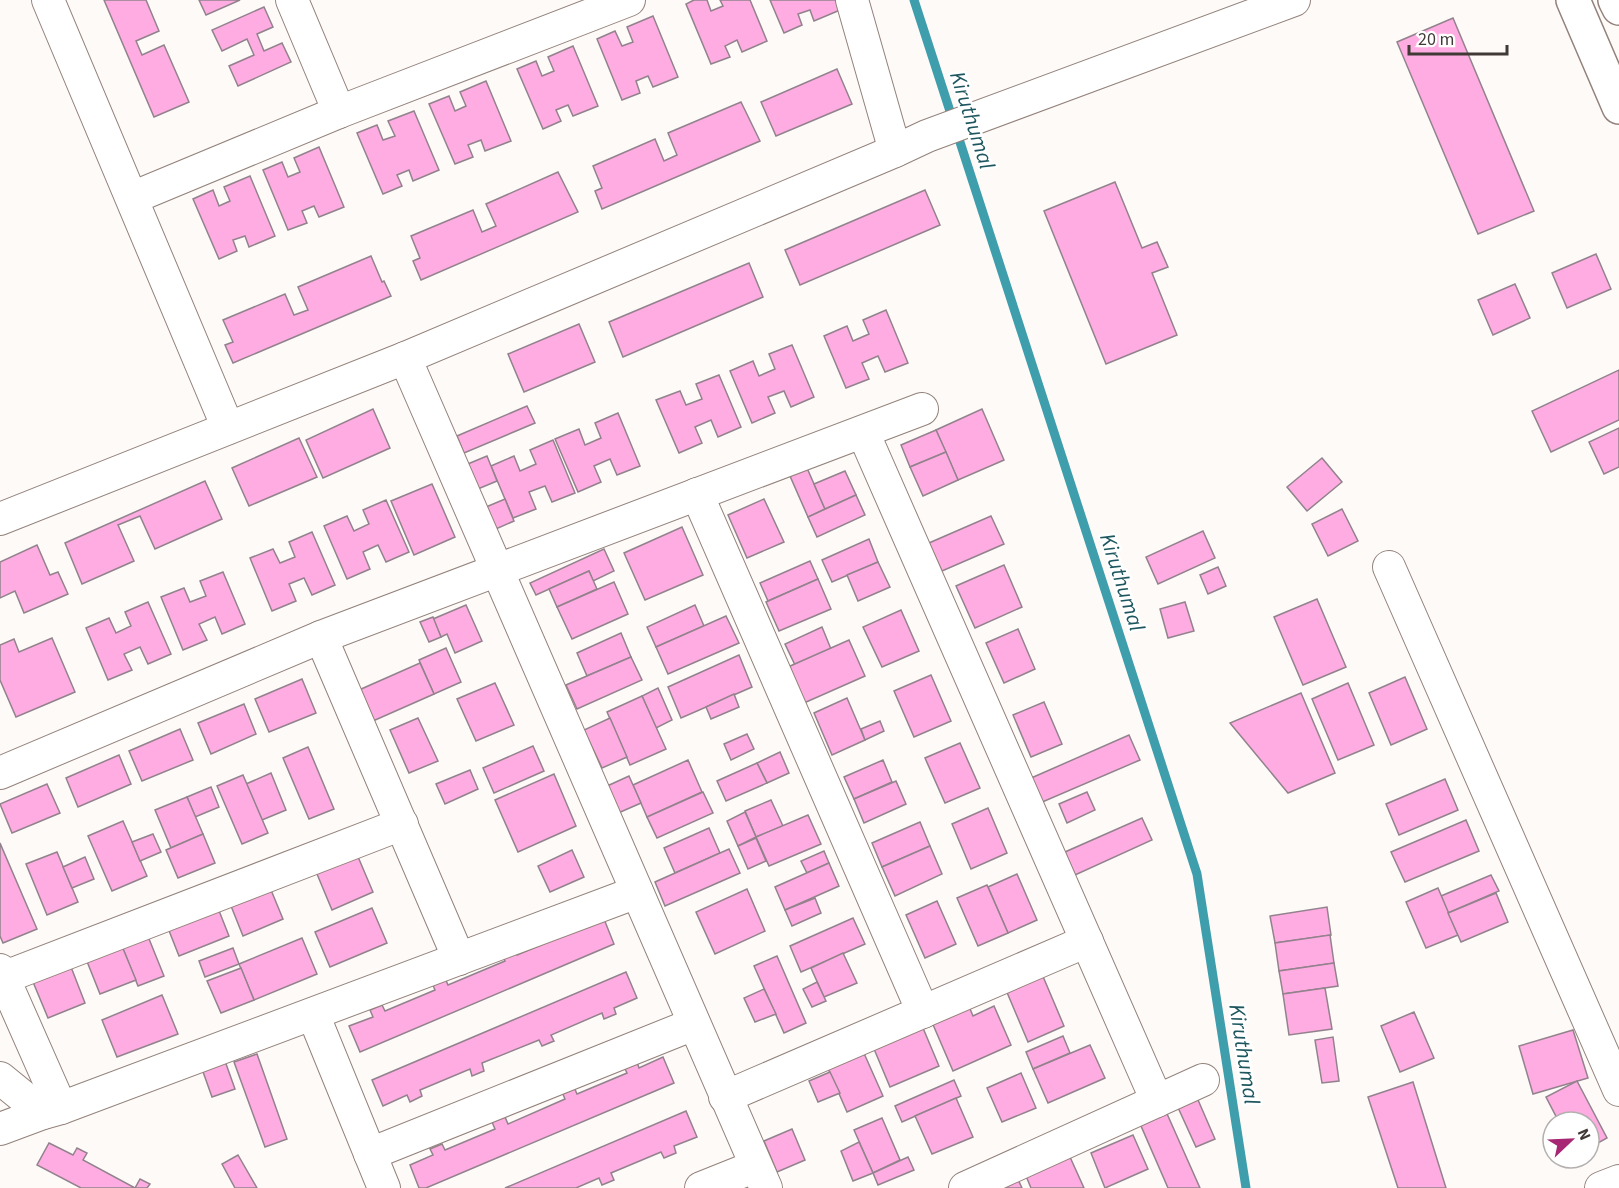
<svg xmlns="http://www.w3.org/2000/svg" width="1619" height="1188" viewBox="0 0 1619 1188" font-family="'Source Sans 3',sans-serif">
<style>
.lines{fill:none;stroke-linecap:round;stroke-linejoin:round}
.stream{stroke:#3f9eac;stroke-width:9}
.building{fill:#fface2;stroke:#92828c;stroke-width:1.5}
.minor-casing{stroke:#93827b;stroke-width:34}
.secondary-casing{stroke:#93827b;stroke-width:36}
.minor{stroke:#fff;stroke-width:32}
.secondary{stroke:#fff;stroke-width:33}
.labels{text-anchor:middle;stroke-width:5;stroke-linejoin:round;paint-order:stroke}
.water-label{font-size:22px;font-style:italic;fill:#1e565f;stroke:#fff}
</style>
<rect width="100%" height="100%" fill="#fdfaf8"/>
<g class="lines">
<path class="stream" d="M914 0 1197 874 1246 1188"/>
</g>
<g class="building">
<path d="M104 0H146L159 31 136 41 142 55 164 45 189 102 154 117Z"/>
<path d="M199 0H240L206 15Z"/>
<path d="M694 0H707L711 11 723 6 720 0H750L767 41 742 52 737 40 725 46 730 57 711 64 686 4Z"/>
<path d="M770 0H836L840 10 814 21 810 10 798 14 802 25 784 33Z"/>
<path d="M264 7 273 27 257 34 264 51 282 43 291 62 238 86 229 66 254 55 247 39 222 51 212 30Z"/>
<path d="M653 16 678 77 653 87 648 76 636 81 640 93 622 100 597 39 615 31 622 46 633 42 627 27Z"/>
<path d="M1453 18 1534 211 1478 234 1397 42Z"/>
<path d="M573 46 598 106 573 116 568 105 556 110 561 121 543 129 517 69 536 61 542 76 554 71 548 57Z"/>
<path d="M837 69 852 104 776 136 761 102Z"/>
<path d="M486 81 511 141 485 151 481 140 468 145 473 157 455 164 429 104 449 96 455 111 466 106 460 92Z"/>
<path d="M741 102 760 141 602 209 595 191 602 188 593 166 655 139 664 161 677 155 668 133Z"/>
<path d="M414 111 439 170 413 181 409 170 397 175 402 186 383 194 357 133 377 125 383 140 395 136 388 121Z"/>
<path d="M319 147 344 207 319 217 314 206 302 211 307 223 288 230 263 170 282 162 288 177 300 172 294 158Z"/>
<path d="M558 172 578 212 421 280 413 261 420 258 411 236 473 210 482 232 496 226 486 204Z"/>
<path d="M250 176 275 236 249 247 245 236 233 240 237 251 219 259 193 199 213 190 219 206 230 201 224 187Z"/>
<path d="M1115 182 1142 248 1157 242 1168 267 1152 273 1177 335 1106 364 1044 211Z"/>
<path d="M925 190 940 225 800 285 785 250Z"/>
<path d="M1596 254 1611 289 1567 308 1552 273Z"/>
<path d="M371 256 382 282 384 281 391 296 233 363 225 345 233 342 223 320 285 294 294 315 308 310 298 287Z"/>
<path d="M749 263 763 297 623 357 609 322Z"/>
<path d="M1515 284 1530 318 1493 335 1478 300Z"/>
<path d="M886 310 908 363 885 372 878 356 862 363 869 379 846 388 824 336 847 326 853 341 869 334 863 320Z"/>
<path d="M579 324 595 362 524 392 508 354Z"/>
<path d="M792 345 814 397 791 407 784 391 768 397 775 413 752 423 730 371 753 361 759 376 775 369 769 354Z"/>
<path d="M1619 370V420L1551 452 1532 411Z"/>
<path d="M719 375 741 427 718 437 711 420 695 427 702 443 679 453 656 400 680 391 686 405 702 399 696 384Z"/>
<path d="M527 406 535 423 464 453 457 436Z"/>
<path d="M373 409 390 448 323 478 306 440Z"/>
<path d="M982 409 1004 460 958 480 936 430Z"/>
<path d="M618 413 640 466 617 475 610 459 594 466 601 482 578 492 555 439 579 429 585 445 601 438 595 423Z"/>
<path d="M1619 428V467L1604 474 1589 442Z"/>
<path d="M936 430 946 452 910 467 901 445Z"/>
<path d="M299 438 317 477 249 506 232 468Z"/>
<path d="M553 440 575 493 552 502 545 486 529 492 536 509 513 518 491 466 514 456 520 471 536 464 530 450Z"/>
<path d="M946 452 958 480 923 496 910 467Z"/>
<path d="M487 456 497 481 473 491 463 466Z"/>
<path d="M1322 458 1342 482 1307 511 1287 487Z"/>
<path d="M807 468 825 509 808 517 790 476Z"/>
<path d="M845 471 856 495 825 509 814 484Z"/>
<path d="M205 481 222 519 155 549 140 516 118 525 134 561 82 584 65 543Z"/>
<path d="M432 484 455 537 414 555 391 501Z"/>
<path d="M856 495 865 515 817 537 808 517Z"/>
<path d="M505 499 514 521 489 532 479 510Z"/>
<path d="M764 499 784 542 747 558 728 515Z"/>
<path d="M386 500 409 552 386 562 378 545 363 552 370 569 347 579 324 526 347 516 354 531 369 524 363 510Z"/>
<path d="M1342 509 1358 541 1328 556 1312 524Z"/>
<path d="M991 516 1004 544 942 571 929 543Z"/>
<path d="M682 527 703 575 645 600 624 553Z"/>
<path d="M1203 531 1215 558 1158 584 1146 557Z"/>
<path d="M312 532 335 585 312 595 304 578 289 584 296 601 272 611 250 558 273 549 280 563 295 557 289 542Z"/>
<path d="M869 539 878 562 832 582 822 560Z"/>
<path d="M37 545 50 575 58 572 68 594 24 613 15 591 0 598V562Z"/>
<path d="M604 549 614 571 593 581 589 571 536 595 530 583Z"/>
<path d="M810 561 818 579 768 601 760 583Z"/>
<path d="M878 562 890 587 858 601 847 575Z"/>
<path d="M1004 565 1022 607 975 628 956 586Z"/>
<path d="M1218 567 1226 586 1208 594 1200 575Z"/>
<path d="M589 571 597 589 557 607 549 589Z"/>
<path d="M223 572 245 624 222 634 215 617 199 624 207 640 183 650 161 597 184 588 190 602 206 596 200 581Z"/>
<path d="M818 579 831 609 779 631 766 602Z"/>
<path d="M614 582 628 614 572 639 557 607Z"/>
<path d="M1317 599 1346 667 1303 685 1274 617Z"/>
<path d="M148 602 171 654 148 664 140 647 124 654 132 670 108 680 86 628 109 618 116 633 131 626 125 612Z"/>
<path d="M1185 602 1194 631 1168 638 1160 609Z"/>
<path d="M466 605 482 641 455 653 447 634 441 637 433 619Z"/>
<path d="M695 605 704 626 656 647 647 627Z"/>
<path d="M901 610 919 651 882 667 863 627Z"/>
<path d="M726 616 739 643 668 674 656 647Z"/>
<path d="M433 617 441 637 429 642 420 622Z"/>
<path d="M822 627 831 649 795 665 785 644Z"/>
<path d="M1018 629 1035 669 1004 683 986 643Z"/>
<path d="M621 633 631 657 587 676 577 653Z"/>
<path d="M52 638 75 692 16 717 0 680V645L14 639 19 652Z"/>
<path d="M849 640 865 676 804 703 788 667Z"/>
<path d="M446 648 461 682 434 694 419 660Z"/>
<path d="M739 655 752 687 681 718 668 687Z"/>
<path d="M631 657 642 680 577 709 566 685Z"/>
<path d="M420 663 434 694 373 721 359 690Z"/>
<path d="M931 675 951 721 914 737 894 691Z"/>
<path d="M1405 677 1427 729 1391 745 1369 693Z"/>
<path d="M302 679 316 713 269 732 255 699Z"/>
<path d="M495 683 514 725 476 741 457 699Z"/>
<path d="M1348 683 1374 745 1338 760 1312 699Z"/>
<path d="M658 688 672 720 656 728 642 696Z"/>
<path d="M1301 693 1335 773 1288 793 1230 723Z"/>
<path d="M734 694 739 707 711 719 706 707Z"/>
<path d="M642 696 666 749 630 765 607 712Z"/>
<path d="M847 698 865 740 832 755 814 713Z"/>
<path d="M1044 702 1062 744 1031 757 1013 715Z"/>
<path d="M244 704 256 734 211 754 198 723Z"/>
<path d="M418 718 438 761 409 773 390 730Z"/>
<path d="M610 718 627 757 602 768 584 730Z"/>
<path d="M880 721 884 731 865 740 861 729Z"/>
<path d="M180 729 193 760 142 781 129 751Z"/>
<path d="M747 734 754 749 731 760 724 744Z"/>
<path d="M1129 735 1140 760 1040 803 1029 779Z"/>
<path d="M960 743 980 788 945 803 925 758Z"/>
<path d="M533 746 544 771 494 793 483 768Z"/>
<path d="M308 747 334 809 309 819 283 758Z"/>
<path d="M780 752 789 773 767 783 757 763Z"/>
<path d="M119 755 131 784 78 807 66 778Z"/>
<path d="M688 760 702 792 647 817 633 785Z"/>
<path d="M883 760 892 782 854 799 844 777Z"/>
<path d="M757 763 767 783 726 801 717 781Z"/>
<path d="M470 770 478 789 445 804 436 784Z"/>
<path d="M271 773 286 810 262 820 246 784Z"/>
<path d="M554 774 576 826 518 852 495 800Z"/>
<path d="M243 775 268 833 242 844 217 786Z"/>
<path d="M629 776 641 803 616 814 605 787Z"/>
<path d="M1445 779 1458 810 1399 835 1386 804Z"/>
<path d="M896 781 906 804 864 823 854 799Z"/>
<path d="M47 784 60 813 12 833 0 804Z"/>
<path d="M211 787 219 807 195 817 187 797Z"/>
<path d="M703 792 713 813 657 838 647 817Z"/>
<path d="M1087 792 1095 810 1067 823 1059 804Z"/>
<path d="M187 797 203 834 171 848 155 810Z"/>
<path d="M771 800 783 826 756 837 745 811Z"/>
<path d="M988 808 1007 853 971 869 952 824Z"/>
<path d="M745 812 756 837 738 846 727 821Z"/>
<path d="M808 815 821 844 769 866 756 837Z"/>
<path d="M1142 818 1152 840 1075 875 1065 852Z"/>
<path d="M1466 820 1479 851 1405 882 1391 852Z"/>
<path d="M123 821 147 876 112 891 88 836Z"/>
<path d="M920 822 930 846 882 867 872 843Z"/>
<path d="M709 828 720 853 675 873 664 848Z"/>
<path d="M153 834 161 852 140 861 132 842Z"/>
<path d="M203 834 215 863 178 878 166 850Z"/>
<path d="M756 838 766 861 748 869 738 846Z"/>
<path d="M0 843 37 929 3 943 0 936Z"/>
<path d="M353 845 373 892 332 910 312 862Z"/>
<path d="M930 846 942 874 895 896 882 867Z"/>
<path d="M729 849 740 873 665 906 655 882Z"/>
<path d="M572 850 584 877 550 892 538 866Z"/>
<path d="M824 851 829 863 807 873 801 861Z"/>
<path d="M57 852 78 902 47 915 26 864Z"/>
<path d="M85 857 94 879 72 888 63 867Z"/>
<path d="M829 863 839 886 785 910 775 887Z"/>
<path d="M1017 874 1037 920 1008 933 988 887Z"/>
<path d="M1491 875 1499 891 1448 913 1441 896Z"/>
<path d="M987 885 1008 933 978 946 957 898Z"/>
<path d="M1438 888 1458 935 1426 948 1406 902Z"/>
<path d="M747 889 765 931 715 954 696 912Z"/>
<path d="M271 890 283 919 243 936 231 906Z"/>
<path d="M1496 893 1508 922 1461 942 1448 913Z"/>
<path d="M214 898 229 936 179 956 164 918Z"/>
<path d="M815 898 821 913 792 926 785 910Z"/>
<path d="M937 901 956 944 925 958 906 915Z"/>
<path d="M1327 907 1331 935 1275 943 1270 916Z"/>
<path d="M372 908 387 943 330 967 315 932Z"/>
<path d="M853 918 865 944 801 972 790 946Z"/>
<path d="M604 919 614 944 360 1052 349 1026 373 1017 370 1010 382 1005 385 1011 435 990 432 983 445 978 448 985 505 961 502 954 514 948 517 955Z"/>
<path d="M143 924 164 976 138 986 117 934Z"/>
<path d="M117 934 136 980 100 994 82 949Z"/>
<path d="M1330 935 1334 963 1279 971 1275 943Z"/>
<path d="M302 938 317 974 254 1000 239 964Z"/>
<path d="M233 948 239 964 205 977 199 961Z"/>
<path d="M843 953 857 983 824 997 811 968Z"/>
<path d="M777 956 806 1023 784 1033 754 966Z"/>
<path d="M1334 963 1338 986 1283 994 1279 971Z"/>
<path d="M71 967 85 1003 48 1018 33 982Z"/>
<path d="M1039 967 1064 1026 1028 1042 1003 983Z"/>
<path d="M241 968 254 1000 221 1013 207 981Z"/>
<path d="M626 972 637 998 614 1008 616 1014 604 1019 602 1013 551 1035 554 1041 542 1046 539 1040 482 1063 484 1071 472 1076 470 1069 420 1090 422 1096 410 1102 407 1095 383 1106 372 1080Z"/>
<path d="M817 982 826 1001 812 1007 803 989Z"/>
<path d="M1325 988 1332 1029 1289 1035 1283 994Z"/>
<path d="M764 989 776 1014 755 1022 744 998Z"/>
<path d="M162 995 178 1034 117 1057 102 1020Z"/>
<path d="M968 1004 973 1016 994 1006 1011 1045 953 1071 931 1020Z"/>
<path d="M1414 1012 1434 1058 1400 1072 1381 1026Z"/>
<path d="M923 1028 939 1066 890 1087 874 1049Z"/>
<path d="M1573 1030 1588 1078 1533 1094 1519 1046Z"/>
<path d="M1063 1036 1070 1053 1033 1069 1026 1052Z"/>
<path d="M1333 1037 1339 1081 1322 1083 1315 1040Z"/>
<path d="M859 1042 883 1096 847 1112 823 1057Z"/>
<path d="M1090 1045 1105 1078 1048 1103 1033 1069Z"/>
<path d="M257 1054 287 1139 265 1147 234 1062Z"/>
<path d="M663 1057 674 1083 426 1188H419L410 1165 433 1155 430 1149 442 1144 445 1150 495 1129 492 1122 505 1117 508 1124 565 1099 562 1092 574 1087 577 1094 627 1073 624 1067 637 1062 639 1068Z"/>
<path d="M225 1061 235 1089 212 1097 202 1069Z"/>
<path d="M830 1072 840 1093 818 1102 809 1081Z"/>
<path d="M1021 1073 1036 1108 1002 1122 987 1088Z"/>
<path d="M954 1080 961 1096 902 1122 895 1106Z"/>
<path d="M1577 1081 1607 1138 1589 1148V1122H1559L1546 1097Z"/>
<path d="M1413 1082 1446 1188H1398L1368 1097Z"/>
<path d="M1195 1093 1215 1139 1196 1147 1175 1101Z"/>
<path d="M956 1098 973 1137 932 1154 915 1116Z"/>
<path d="M1164 1107 1200 1188H1168L1138 1119Z"/>
<path d="M686 1111 697 1137 674 1146 676 1153 664 1158 661 1152 611 1173 614 1180 602 1185 599 1178 576 1188H505Z"/>
<path d="M882 1118 900 1160 873 1173 854 1130Z"/>
<path d="M792 1129 805 1160 777 1172 764 1141Z"/>
<path d="M1133 1135 1148 1169 1105 1188 1091 1153Z"/>
<path d="M859 1142 873 1173 853 1181 841 1151Z"/>
<path d="M49 1143 73 1155 77 1148 87 1153 83 1160 135 1188 140 1179 150 1184 147 1188H81L37 1165Z"/>
<path d="M238 1155 257 1188H235L222 1164Z"/>
<path d="M908 1157 914 1170 878 1185 873 1173Z"/>
<path d="M1070 1157 1084 1188H1031L1026 1176Z"/>
<path d="M1015 1173 1022 1188H985Z"/>
</g>
<g class="lines">
<g class="minor-casing">
<g id="minor">
<path d="M48 0 228 428"/>
<path d="M292 0 339 112"/>
<path d="M852 0 895 151"/>
<path d="M132 198 339 112 629 0"/>
<path d="M405 358 766 1188"/>
<path d="M863 432 1157 1101"/>
<path d="M697 494 923 1012"/>
<path d="M0 519 405 358 895 151 927 136 1294 0"/>
<path d="M1389 567 1619 1090"/>
<path d="M321 637 459 959"/>
<path d="M0 773 321 637 922 409"/>
<path d="M0 970 61 1108"/>
<path d="M0 979 402 824"/>
<path d="M313 1014 384 1188"/>
<path d="M0 1078 43 1113"/>
<path d="M725 1097 1087 941"/>
<path d="M0 1129 43 1113 61 1108 637 892"/>
<path d="M370 1154 694 1024"/>
<path d="M701 1188 756 1166"/>
<path d="M965 1188 1203 1080"/>
<path d="M1601 1188 1619 1181"/>
</g>
</g>
<g class="secondary-casing">
<g id="secondary">
<path d="M1573 0 1619 107"/>
<path d="M1615 0 1619 8"/>
</g>
</g>
<use href="#minor" class="minor"/>
<use href="#secondary" class="secondary"/>
</g>
<g class="labels">
<g class="water-label">
<text transform="translate(973 120) rotate(72)" y="8">Kiruthumal</text>
<text transform="translate(1123 582) rotate(72)" y="8">Kiruthumal</text>
<text transform="translate(1245 1054) rotate(81)" y="8">Kiruthumal</text>
</g>
</g>
<g transform="translate(1571 1140) rotate(67)"><circle r="28" fill="#ffffff" stroke="#b3b0af" stroke-width="1.5"/>
<path d="M0-4.5L10 22L0 15L-10 22Z" fill="#a72775"/>
<text y="-9" font-size="16" font-weight="bold" text-anchor="middle" fill="#403936">N</text>
</g>
<path d="M1409 45v9h98v-9" fill="none" stroke="#403936" stroke-width="3"/>
<text x="1418" y="45" font-size="18" fill="#403936" stroke="#ffffff" stroke-width="4.5" paint-order="stroke">20 m</text>
</svg>
